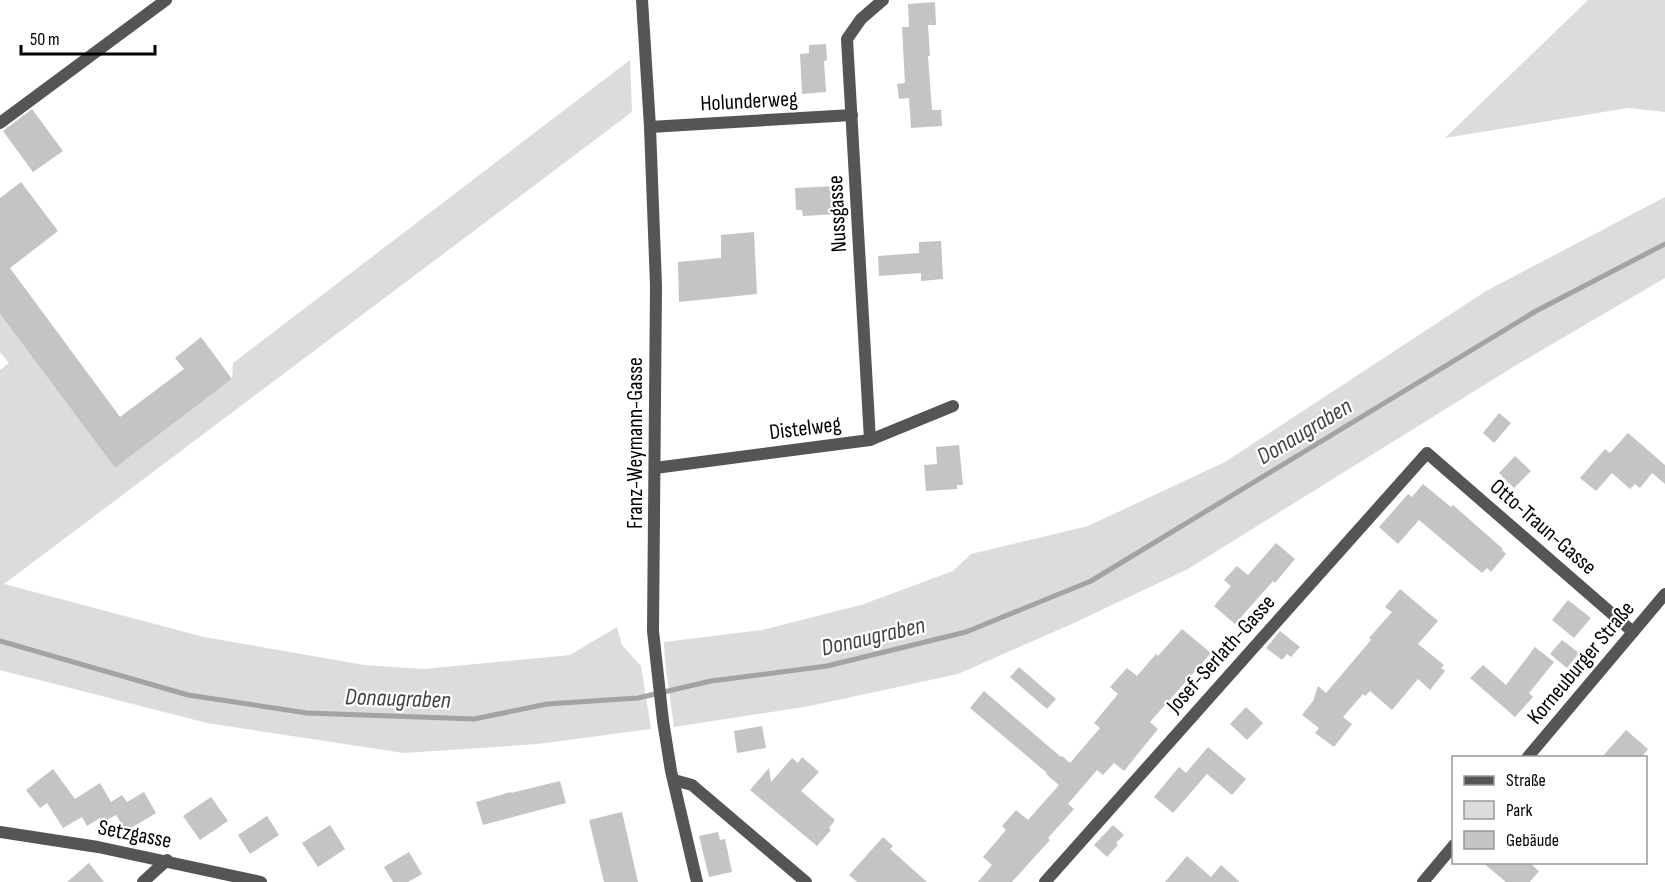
<svg xmlns="http://www.w3.org/2000/svg" width="1665" height="882" viewBox="0 0 1665 882" font-family="'Sofia Sans Condensed',sans-serif">
<style>
.green{fill:#dcdcdc}
.lines{fill:none;stroke-linecap:round;stroke-linejoin:round}
.stream{stroke:#a3a3a3;stroke-width:5}
.building{fill:#c4c4c4}
.minor{stroke:#555;stroke-width:12}
.tertiary{stroke:#555;stroke-width:12}
.labels{text-anchor:middle;stroke-width:4.5;stroke-linejoin:round;paint-order:stroke}
.street-label{font-size:22px;fill:#000;stroke:#fff}
.water-label{font-size:24px;font-style:italic;fill:#444;stroke:#fff}
</style>
<rect width="100%" height="100%" fill="#fff"/>
<g class="green">
<path d="M1588 0H1665V112L1628 108 1445 138Z"/>
<path d="M630 60 632 112 4 584 204 637 364 665 423 669 570 655 617 627 622 645 641 666 651 729 538 744 404 753 207 723 0 670V370L9 363 0 352V314L115 468 232 379 233 363Z"/>
<path d="M1665 197V278L1518 364 1188 569 1074 623 958 674 810 706 674 727 665 661 664 642 762 630 861 605 953 571 971 554 1088 526 1225 462 1486 291Z"/>
</g>
<g class="lines">
<path class="stream" d="M0 641 188 695 307 713 474 719 547 704 638 698 711 681 827 666 966 632 1091 581 1536 311 1665 244"/>
</g>
<g class="building">
<path d="M935 2 936 25H928L930 56H928L932 110H941L942 126 911 128 909 98 899 99 897 84 905 83 902 27H909L908 4Z"/>
<path d="M826 44 827 60 824 61 826 92 802 94 800 54 809 53V45Z"/>
<path d="M32 109 63 151 33 172 3 131Z"/>
<path d="M21 182 58 231 10 268 120 417 184 369 175 358 201 337 232 379 115 468 0 314V198Z"/>
<path d="M837 186 838 214 803 216 802 210H796L795 188Z"/>
<path d="M754 232 757 294 679 302 678 262 721 258V235Z"/>
<path d="M941 241 943 279 921 281V273L879 276 878 256 919 253V242Z"/>
<path d="M1499 413 1511 423 1494 443 1483 433Z"/>
<path d="M1628 433 1665 465V484L1652 473 1640 488 1635 484 1630 489 1612 473 1596 491 1580 478 1605 449 1610 453Z"/>
<path d="M959 445 963 485H957V489L926 491 924 465 937 464 936 447Z"/>
<path d="M1515 456 1531 471 1514 488 1499 473Z"/>
<path d="M1423 484 1451 507 1453 505 1503 549 1502 550 1506 554 1491 572 1487 568 1482 573 1419 520 1398 544 1379 527 1408 494 1412 497Z"/>
<path d="M1276 543 1295 559 1275 583 1273 581 1235 624 1214 606 1231 586 1224 580 1237 566 1248 575Z"/>
<path d="M1400 589 1438 621 1418 644 1444 665 1441 668 1445 671 1430 690 1418 679 1392 710 1370 691 1365 696 1363 694 1343 717 1352 724 1334 747 1315 733 1319 728 1302 715 1313 701 1318 686 1326 693 1371 640 1369 638 1392 612 1385 607Z"/>
<path d="M1568 600 1591 618 1574 638 1552 620Z"/>
<path d="M1182 629 1211 653 1150 722 1158 729 1124 771 1114 763 1103 775 1097 770 1068 804 1074 809 1048 838 1050 840 1012 882H978L992 865 983 857 1006 830 1002 826 1016 810 1028 820 1059 785 1046 774 1047 773 970 708 984 691 1061 757 1062 756 1070 763 1100 728 1094 723 1118 694 1110 687 1127 668 1137 676 1156 654 1158 656Z"/>
<path d="M1280 631 1300 647 1291 657 1287 654 1282 660 1266 648Z"/>
<path d="M1562 640 1579 653 1567 668 1550 654Z"/>
<path d="M1535 647 1554 662 1529 693 1533 697 1515 717 1470 678 1483 665 1506 685Z"/>
<path d="M1019 667 1056 699 1047 709 1010 677Z"/>
<path d="M1246 707 1263 723 1247 740 1230 724Z"/>
<path d="M762 726 766 748 737 753 734 731Z"/>
<path d="M1626 730 1648 749 1641 758H1601Z"/>
<path d="M1208 747 1246 779 1232 795 1207 774 1173 813 1154 797 1179 767 1186 773Z"/>
<path d="M802 757 819 772 801 791 835 820 829 828 831 830 817 846 750 790 769 768 771 782 792 758 798 763Z"/>
<path d="M53 769 75 799 100 783 111 802 122 795 127 802 144 792 156 813 126 831 116 815 103 822 100 818 87 826 82 817 63 828 47 803 40 808 26 790Z"/>
<path d="M560 781 566 803 483 825 476 802 511 792V793Z"/>
<path d="M211 797 228 821 200 840 183 816Z"/>
<path d="M622 812 638 882H604L589 820Z"/>
<path d="M267 816 279 835 250 854 238 835Z"/>
<path d="M330 825 345 849 318 867 302 843Z"/>
<path d="M1113 825 1124 835 1116 843 1118 845 1107 857 1094 845Z"/>
<path d="M718 832 720 840 725 839 732 872 709 877 699 836Z"/>
<path d="M883 837 893 846 890 849 927 882H857L849 875Z"/>
<path d="M409 852 422 874 408 882H393L384 867Z"/>
<path d="M1187 856 1211 877 1221 865 1240 882H1165Z"/>
<path d="M1482 862H1529L1539 871 1530 882H1506Z"/>
<path d="M89 863 104 882H67Z"/>
</g>
<g class="lines">
<g class="minor">
<path d="M0 123 166 0"/>
<path d="M650 127 852 115"/>
<path d="M870 440 847 39 861 19 883 0"/>
<path d="M655 468 870 440 953 406"/>
<path d="M674 780 692 785 806 882"/>
<path d="M0 832 98 847 261 882"/>
<path d="M143 882 167 860"/>
<path d="M1045 882 1427 453 1633 632"/>
</g>
<g class="tertiary">
<path d="M642 0 650 127 656 286 653 631 663 721 671 771 697 882"/>
<path d="M1527 758 1665 594"/>
<path d="M1423 882 1454 845"/>
</g>
</g>
<g class="labels">
<g class="street-label">
<text transform="translate(749 100) rotate(-3)" y="8">Holunderweg</text>
<text transform="translate(836 214) rotate(-93)" y="8">Nussgasse</text>
<text transform="translate(805 427) rotate(-7)" y="8">Distelweg</text>
<text transform="translate(634 443) rotate(-90)" y="8">Franz-Weymann-Gasse</text>
<text transform="translate(1544 526) rotate(41)" y="8">Otto-Traun-Gasse</text>
<text transform="translate(1220 653) rotate(-48)" y="8">Josef-Serlath-Gasse</text>
<text transform="translate(1580 662) rotate(-50)" y="8">Korneuburger Straße</text>
<text transform="translate(135 833) rotate(11)" y="8">Setzgasse</text>
</g>
<g class="water-label">
<text transform="translate(1304 431) rotate(-31)" y="8">Donaugraben</text>
<text transform="translate(873 636) rotate(-13)" y="8">Donaugraben</text>
<text transform="translate(398 698) rotate(2)" y="8">Donaugraben</text>
</g>
</g>
<rect x="1452" y="756" width="195" height="108" fill="#ffffff" stroke="#999999" stroke-width="1.5"/>
<rect x="1464" y="776" width="30" height="9" fill="#555555" stroke="#999999" stroke-width="1.5"/>
<text x="1506" y="786" font-size="18" fill="#000000">Straße</text>
<rect x="1464" y="801" width="30" height="18" fill="#dcdcdc" stroke="#999999" stroke-width="1.5"/>
<text x="1506" y="816" font-size="18" fill="#000000">Park</text>
<rect x="1464" y="831" width="30" height="18" fill="#c4c4c4" stroke="#999999" stroke-width="1.5"/>
<text x="1506" y="846" font-size="18" fill="#000000">Gebäude</text>
<path d="M21 45v9h134v-9" fill="none" stroke="#000000" stroke-width="3"/>
<text x="30" y="45" font-size="18" fill="#000000" stroke="#ffffff" stroke-width="4.5" paint-order="stroke">50 m</text>
</svg>
